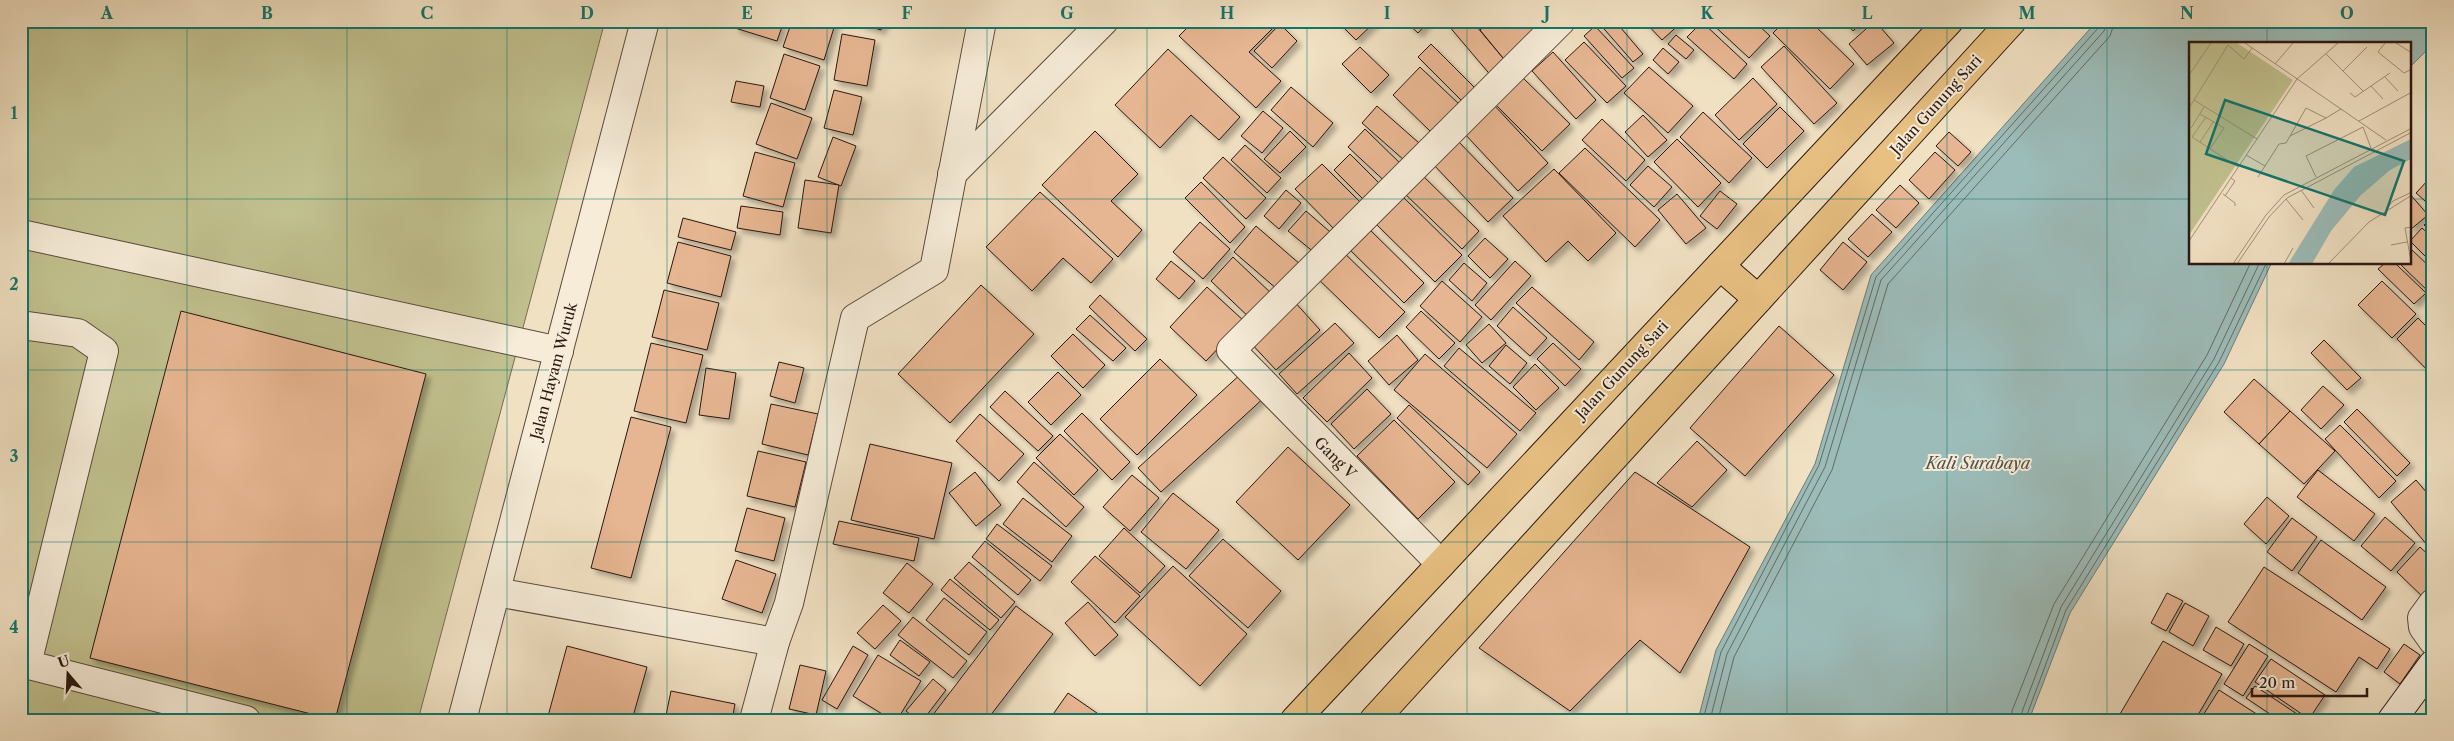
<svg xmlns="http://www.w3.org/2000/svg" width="2454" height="741" viewBox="0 0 2454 741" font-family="'Libre Caslon Text',serif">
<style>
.green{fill:#c1c18f;stroke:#766c50}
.water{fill:#9cbcb9;stroke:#6e7a75}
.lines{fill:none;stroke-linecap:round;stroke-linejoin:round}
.shore{stroke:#636a64;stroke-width:1}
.building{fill:#e6b591;stroke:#2a1710;filter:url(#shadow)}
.minor-casing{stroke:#5c4a3d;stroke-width:30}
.tertiary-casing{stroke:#5c4a3d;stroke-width:30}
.secondary-casing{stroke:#2a1710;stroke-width:30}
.primary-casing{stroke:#2a1710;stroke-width:30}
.minor{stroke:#f6ecd8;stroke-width:28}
.tertiary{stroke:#f6ecd8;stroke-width:28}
.secondary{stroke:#f6ecd8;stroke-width:28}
.primary{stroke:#e8c082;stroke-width:28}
.grid{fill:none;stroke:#0f766e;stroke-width:1;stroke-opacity:0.55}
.labels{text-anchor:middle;stroke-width:4;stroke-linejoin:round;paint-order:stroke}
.street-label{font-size:15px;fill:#2a1710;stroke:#f6ecd8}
.water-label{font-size:16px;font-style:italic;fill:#52514b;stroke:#f6ecd8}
.inset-road{fill:none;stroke:#a1907b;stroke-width:1}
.view{fill:#0f766e;fill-opacity:0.15;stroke:#0f766e;stroke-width:2.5}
.inset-edge{fill:none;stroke:#2a1710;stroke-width:2.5}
.neatline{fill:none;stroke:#0f766e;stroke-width:2}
.grid-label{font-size:16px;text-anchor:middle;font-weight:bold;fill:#0f766e}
</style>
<defs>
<filter id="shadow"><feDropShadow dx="4.5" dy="4.5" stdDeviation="2.5" flood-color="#0004"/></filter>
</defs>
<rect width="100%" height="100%" fill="#f1e1c3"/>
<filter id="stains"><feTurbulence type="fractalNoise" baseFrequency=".004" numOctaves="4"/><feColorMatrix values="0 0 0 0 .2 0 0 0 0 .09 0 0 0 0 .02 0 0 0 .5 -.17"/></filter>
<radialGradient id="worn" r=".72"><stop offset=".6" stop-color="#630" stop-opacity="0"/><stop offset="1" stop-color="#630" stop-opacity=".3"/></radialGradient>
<path class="green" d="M21 21H605L418 720H21Z"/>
<path class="water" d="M2097 21H2433V44L2410 67V44H2190V264H2271L2224 364 2070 613 2029 720H1698L1716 650 1815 464 1871 275Z"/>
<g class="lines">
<g class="shore">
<path d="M1703 720 1721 652 1819 465 1876 277 2099 27 2101 21"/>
<path d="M1710 720 1727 654 1825 467 1881 280 2104 31 2107 21"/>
<path d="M1718 720 1734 657 1832 470 1888 284 2110 36 2115 21"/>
<path d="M2011 720 2012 711 2054 604 2207 355 2250 264"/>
<path d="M2019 720 2061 607 2214 359 2259 264"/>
<path d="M2025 720 2066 610 2219 362 2266 264"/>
</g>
</g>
<g class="building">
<path d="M737 21H775L783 24 777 41 735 28Z"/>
<path d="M792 21H836L824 60 783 47Z"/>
<path d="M859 21H884L881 30 859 23Z"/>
<path d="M1194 21H1273L1276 25 1249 52 1281 81 1256 108 1179 36Z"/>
<path d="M1337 21H1376L1356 40Z"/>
<path d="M1405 21H1425L1427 23 1418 33Z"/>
<path d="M1453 21H1472L1508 64 1493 78 1448 25Z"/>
<path d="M1491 21H1528L1541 37 1508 64 1480 30Z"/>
<path d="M1615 21 1643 54 1633 62 1598 22Z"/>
<path d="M1644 21H1683L1662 40Z"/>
<path d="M1709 21H1754L1770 36 1749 58Z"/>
<path d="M1759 21H1775L1768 29Z"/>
<path d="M1785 21H1810L1854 64 1830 89 1773 33Z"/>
<path d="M1844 21H1864L1853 31Z"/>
<path d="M1875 21 1894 43 1867 65 1849 44Z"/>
<path d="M1702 22 1747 64 1734 79 1687 37Z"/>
<path d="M1280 24 1297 41 1272 68 1254 51Z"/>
<path d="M1595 26 1634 68 1622 78 1584 36Z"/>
<path d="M842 34 875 40 867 86 834 80Z"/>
<path d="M1676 35 1694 50 1686 59 1668 44Z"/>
<path d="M1584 42 1626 86 1607 103 1565 60Z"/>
<path d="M1431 44 1478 91 1465 104 1418 57Z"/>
<path d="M1784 46 1837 103 1814 124 1761 67Z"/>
<path d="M1360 47 1389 75 1371 93 1342 64Z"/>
<path d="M1663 48 1679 62 1668 74 1653 60Z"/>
<path d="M1168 49 1240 117 1219 140 1191 115 1160 148 1115 105Z"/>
<path d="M1553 52 1596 100 1576 119 1532 71Z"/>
<path d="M784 54 820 66 805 110 770 98Z"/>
<path d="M1420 67 1460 105 1432 133 1393 95Z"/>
<path d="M1649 67 1693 106 1668 133 1624 93Z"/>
<path d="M1521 76 1570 124 1542 151 1494 103Z"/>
<path d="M1753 78 1777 104 1739 140 1715 115Z"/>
<path d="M736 81 764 86 760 107 731 102Z"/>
<path d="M1291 87 1333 123 1313 147 1271 110Z"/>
<path d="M834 90 862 97 853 135 824 128Z"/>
<path d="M771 103 812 118 797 159 756 144Z"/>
<path d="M1493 104 1548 163 1518 191 1463 132Z"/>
<path d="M1377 106 1419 143 1404 160 1362 123Z"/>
<path d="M1780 107 1804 131 1767 168 1743 144Z"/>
<path d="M1263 111 1283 128 1262 153 1241 136Z"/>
<path d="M1703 112 1752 158 1729 183 1680 137Z"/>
<path d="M1643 115 1667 140 1648 157 1625 132Z"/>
<path d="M1602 119 1645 160 1626 181 1582 140Z"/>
<path d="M1365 129 1407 170 1391 187 1348 147Z"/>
<path d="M1095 131 1138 174 1111 201 1142 230 1118 257 1042 185Z"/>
<path d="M1290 131 1306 147 1280 173 1264 159Z"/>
<path d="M1949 132 1971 152 1958 166 1936 146Z"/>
<path d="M833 137 856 146 841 186 818 177Z"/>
<path d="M1677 139 1721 183 1698 207 1654 162Z"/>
<path d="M1457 140 1513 198 1488 222 1432 163Z"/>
<path d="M1245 145 1281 178 1267 193 1231 160Z"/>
<path d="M1585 148 1660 220 1635 247 1559 173Z"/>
<path d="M755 152 795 163 783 207 743 196Z"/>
<path d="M1935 152 1955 170 1929 199 1909 180Z"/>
<path d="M1350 154 1387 191 1371 207 1334 170Z"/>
<path d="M1223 157 1266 198 1246 219 1203 178Z"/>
<path d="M1322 164 1367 209 1340 235 1295 189Z"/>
<path d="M1648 166 1672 187 1654 207 1630 185Z"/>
<path d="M1554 169 1616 233 1588 261 1568 241 1546 262 1503 216Z"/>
<path d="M1419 172 1479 231 1462 249 1401 190Z"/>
<path d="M2429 179 2433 183V208L2416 193Z"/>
<path d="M805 180 839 185 831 233 798 228Z"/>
<path d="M1201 182 1245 227 1230 243 1185 198Z"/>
<path d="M1900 185 1919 203 1896 228 1876 210Z"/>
<path d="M1286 190 1301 203 1279 229 1264 216Z"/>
<path d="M1720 191 1737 204 1717 229 1700 216Z"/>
<path d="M1040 192 1113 259 1091 283 1063 258 1032 291 986 247Z"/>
<path d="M1677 194 1706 228 1686 244 1658 210Z"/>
<path d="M2410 194 2428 215 2410 230Z"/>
<path d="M1403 197 1462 255 1435 282 1376 224Z"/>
<path d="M741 206 783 212 780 235 737 228Z"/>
<path d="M1306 211 1337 238 1321 258 1288 231Z"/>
<path d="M1872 214 1892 232 1868 257 1848 239Z"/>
<path d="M2433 217V234L2424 225Z"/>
<path d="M683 218 736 232 731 250 678 237Z"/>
<path d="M1200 222 1230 249 1203 279 1173 252Z"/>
<path d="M1364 224 1424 283 1404 303 1344 244Z"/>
<path d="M1256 226 1301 265 1278 290 1234 252Z"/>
<path d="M2422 228 2433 238V264L2410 241Z"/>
<path d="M1485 238 1508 259 1490 278 1468 256Z"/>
<path d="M678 242 731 256 721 297 667 283Z"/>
<path d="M1843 242 1867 262 1843 290 1820 270Z"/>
<path d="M1338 247 1405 312 1379 338 1312 273Z"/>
<path d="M2410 248 2433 270V292L2431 294 2400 264H2410Z"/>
<path d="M1233 257 1274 296 1252 320 1211 281Z"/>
<path d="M1171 261 1195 281 1179 299 1156 279Z"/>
<path d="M1515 261 1531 276 1491 320 1475 305Z"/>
<path d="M1464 263 1487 283 1472 301 1449 280Z"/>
<path d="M2384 264H2396L2426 293 2414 304 2378 269Z"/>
<path d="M1442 281 1482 317 1460 342 1420 306Z"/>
<path d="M2382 281 2416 314 2392 338 2358 305Z"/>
<path d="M981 285 1034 334 950 423 898 374Z"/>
<path d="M1207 287 1244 321 1206 361 1170 327Z"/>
<path d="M1532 287 1594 342 1579 360 1516 303Z"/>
<path d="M664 290 719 303 707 350 652 337Z"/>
<path d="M1100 295 1147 339 1135 351 1089 307Z"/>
<path d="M1293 300 1320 330 1276 370 1248 340Z"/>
<path d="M1513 307 1547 338 1530 356 1497 326Z"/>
<path d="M181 311 426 374 335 720 90 658Z"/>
<path d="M1421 311 1455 343 1439 359 1406 327Z"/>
<path d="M1090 315 1126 348 1113 361 1076 329Z"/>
<path d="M2433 317V329L2427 323Z"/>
<path d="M2418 318 2433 333V376L2397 339Z"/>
<path d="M1335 323 1354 343 1297 394 1279 374Z"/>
<path d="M1489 324 1506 343 1482 363 1466 345Z"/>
<path d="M1779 326 1834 375 1745 476 1690 428Z"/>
<path d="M1073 334 1105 365 1083 388 1051 356Z"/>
<path d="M1397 335 1418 360 1389 385 1368 361Z"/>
<path d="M2324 340 2361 378 2347 390 2311 353Z"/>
<path d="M651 343 703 355 686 423 634 411Z"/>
<path d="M1553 343 1581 369 1565 386 1537 359Z"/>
<path d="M1506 345 1527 363 1510 384 1489 366Z"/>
<path d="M1459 348 1536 413 1520 431 1444 366Z"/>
<path d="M1349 353 1372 378 1327 422 1303 398Z"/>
<path d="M1425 354 1517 434 1487 468 1394 390Z"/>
<path d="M1160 359 1197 395 1137 455 1100 419Z"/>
<path d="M779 362 804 368 795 403 770 396Z"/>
<path d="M1535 364 1559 388 1536 410 1513 387Z"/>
<path d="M706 368 736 373 729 419 699 415Z"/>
<path d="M1058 372 1081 395 1051 425 1028 402Z"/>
<path d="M1243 372 1266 396 1161 492 1138 468Z"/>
<path d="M2254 379 2290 411 2259 444 2224 412Z"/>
<path d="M2323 386 2344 405 2321 429 2301 410Z"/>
<path d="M1367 389 1391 414 1354 449 1331 424Z"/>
<path d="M1005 391 1053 436 1038 451 990 407Z"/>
<path d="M771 404 818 414 808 455 762 444Z"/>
<path d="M1409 405 1480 472 1468 485 1397 418Z"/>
<path d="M2357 409 2410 463 2397 476 2344 422Z"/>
<path d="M2290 411 2335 451 2304 484 2259 444Z"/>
<path d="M1082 413 1130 462 1112 480 1064 431Z"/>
<path d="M980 414 1024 454 999 481 956 441Z"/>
<path d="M631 417 671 427 631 578 591 568Z"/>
<path d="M1394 420 1455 482 1418 519 1357 456Z"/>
<path d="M2340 425 2396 481 2379 498 2325 439Z"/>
<path d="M1060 434 1098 470 1074 495 1036 458Z"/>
<path d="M1697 441 1727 470 1692 507 1657 483Z"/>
<path d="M870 444 952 463 934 539 851 520Z"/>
<path d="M1288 447 1350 505 1298 560 1236 502Z"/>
<path d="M758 451 806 462 795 507 747 496Z"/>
<path d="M1034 462 1084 507 1066 527 1017 482Z"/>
<path d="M2318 470 2375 514 2354 541 2297 497Z"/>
<path d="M975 472 1001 505 976 526 949 493Z"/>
<path d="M1635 472 1750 547 1680 673 1640 640 1570 711 1479 648Z"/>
<path d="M1132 475 1159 498 1130 531 1103 507Z"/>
<path d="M2416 480 2433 500V552L2391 502Z"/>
<path d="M1173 493 1219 530 1186 569 1141 532Z"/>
<path d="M2267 497 2289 516 2266 544 2244 524Z"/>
<path d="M1023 498 1072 536 1052 562 1003 524Z"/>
<path d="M747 508 785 518 774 561 735 551Z"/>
<path d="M2385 517 2415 543 2391 571 2361 546Z"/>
<path d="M2292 518 2317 537 2292 571 2267 552Z"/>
<path d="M839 521 919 538 914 561 833 544Z"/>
<path d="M997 524 1052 566 1040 581 986 539Z"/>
<path d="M1124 528 1165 566 1140 593 1099 556Z"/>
<path d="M1223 539 1281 591 1248 628 1189 576Z"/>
<path d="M2321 540 2386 587 2362 620 2298 573Z"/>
<path d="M985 541 1031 580 1018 595 972 557Z"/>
<path d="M2420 547 2433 559V595L2427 601 2397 572Z"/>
<path d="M1095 556 1140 596 1115 623 1071 582Z"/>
<path d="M736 560 776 574 762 613 722 599Z"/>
<path d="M969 562 1015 602 1001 618 954 578Z"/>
<path d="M907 563 933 584 909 613 883 593Z"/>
<path d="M1173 566 1247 634 1200 686 1125 617Z"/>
<path d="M2264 567 2390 649 2377 669 2359 657 2336 692 2228 622Z"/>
<path d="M950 579 999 620 990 630 941 590Z"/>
<path d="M2167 593 2183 601 2166 631 2151 623Z"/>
<path d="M944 598 987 632 969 655 926 620Z"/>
<path d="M1088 602 1118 635 1095 656 1065 623Z"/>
<path d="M2185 603 2209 616 2193 646 2169 632Z"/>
<path d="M883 605 901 621 875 649 857 633Z"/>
<path d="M1016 606 1053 634 990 716 995 720H929Z"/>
<path d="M913 617 967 661 953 678 898 635Z"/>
<path d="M2216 627 2244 644 2231 666 2203 650Z"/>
<path d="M900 640 930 662 919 676 890 655Z"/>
<path d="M2163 641 2222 674 2195 720H2130L2120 714Z"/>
<path d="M2249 644 2268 656 2243 696 2224 684Z"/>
<path d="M2404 644 2420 655 2400 684 2384 672Z"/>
<path d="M567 646 647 667 632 720H547Z"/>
<path d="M853 646 868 655 837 709 822 700Z"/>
<path d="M878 655 921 681 897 720H892L853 696Z"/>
<path d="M2271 659 2325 695 2309 719 2255 682Z"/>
<path d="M800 665 826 671 816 715 789 709Z"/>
<path d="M933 679 946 690 923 720H917L906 711Z"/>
<path d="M2255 686 2306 720H2279L2246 698Z"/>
<path d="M2219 690 2266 720H2200Z"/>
<path d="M671 691 735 704 732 720H665Z"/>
<path d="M1068 693 1107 720H1049Z"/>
<path d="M1598 714 1614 720H1596Z"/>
</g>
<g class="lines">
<g class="minor-casing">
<g id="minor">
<path d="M952 174 1104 21"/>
<path d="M21 234 559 351"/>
<path d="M21 325 78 333 104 351 27 664"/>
<path d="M1441 564 1231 350 1561 21"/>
<path d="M496 592 775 642"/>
<path d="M2433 603 2422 618 2423 627 2433 641"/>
<path d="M21 663 246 720"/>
<path d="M754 720 775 642 789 603 855 318 934 270 982 21"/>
</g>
</g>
<g class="tertiary-casing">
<path id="tertiary" d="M462 720 645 21"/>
</g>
<g class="secondary-casing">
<path id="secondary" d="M2392 720 2433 664"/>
</g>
<g class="primary-casing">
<g id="primary">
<path d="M1720 266 1758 299"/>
<path d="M1295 720 1949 21"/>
<path d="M1374 720 2012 21"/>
</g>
</g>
<use href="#minor" class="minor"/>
<use href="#tertiary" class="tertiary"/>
<use href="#secondary" class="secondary"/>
<use href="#primary" class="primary"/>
</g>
<path class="grid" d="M187 21V720M347 21V720M507 21V720M667 21V720M827 21V720M987 21V720M1147 21V720M1307 21V720M1467 21V720M1627 21V720M1787 21V720M1947 21V720M2107 21V720M2267 21V44M21 199H2190M2410 199H2433M2267 264V720M21 370H2433M21 542H2433"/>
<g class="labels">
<g class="street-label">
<text transform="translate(1936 105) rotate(-48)" y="5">Jalan Gunung Sari</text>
<text transform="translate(1622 370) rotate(-47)" y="5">Jalan Gunung Sari</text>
<text transform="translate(554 371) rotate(-75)" y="5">Jalan Hayam Wuruk</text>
<text transform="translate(1335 458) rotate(45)" y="5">Gang V</text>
</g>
<g class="water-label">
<text x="1978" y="469">Kali Surabaya</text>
</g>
</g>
<g transform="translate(2189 42)">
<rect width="222" height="222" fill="#f1e1c3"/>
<path d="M0 1H48L104 38 0 193Z" fill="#c1c18f"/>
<path d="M222 97V117L201 128 171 154 142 189 123 222H99L145 148 165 125Z" fill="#9cbcb9"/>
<path class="inset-road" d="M56 1 197 98M196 1 189 10 215 31 223 27M207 1 223 11M137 12 174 49M86 22 104 1M154 29 178 5M0 33 22 1M196 35 209 49M182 44 194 57M161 51 166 55 201 31M5 58 68 97M0 66 39 3 55 17 63 6M11 72 35 86 21 107M17 75 3 95 49 125M170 79 223 50M174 85 182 106M2 86 15 65M101 94 137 76M11 100 25 79M57 113 76 124M69 135 90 102 97 101 117 66 137 76 152 67M127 135 117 114 174 85M112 148 125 166M34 152 46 161V164M36 154 46 139 42 136M97 157 114 178M197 167 204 159 223 150M0 199 108 37 149 1M202 203 218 200M222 219 216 186 223 185M44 222 77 173 95 153 223 86M48 222 80 175 98 156 223 90M95 222 104 206M139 222 180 180 223 153"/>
<path class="view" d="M36 58 215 119 196 173 17 112Z"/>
<rect width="222" height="222" class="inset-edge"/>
</g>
<rect width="2454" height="741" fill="none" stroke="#f1e1c3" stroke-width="55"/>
<g transform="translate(68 674) rotate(341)" stroke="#f6ecd8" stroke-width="4" paint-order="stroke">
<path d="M0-4L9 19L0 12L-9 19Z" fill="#2a1710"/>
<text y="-8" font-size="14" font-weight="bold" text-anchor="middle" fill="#2a1710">U</text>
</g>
<path d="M2252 688v8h115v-8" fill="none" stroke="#2a1710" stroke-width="2.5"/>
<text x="2259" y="688" font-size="15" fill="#2a1710" stroke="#f6ecd8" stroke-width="4" paint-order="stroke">20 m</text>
<rect x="28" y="28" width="2398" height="686" class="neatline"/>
<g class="grid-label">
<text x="107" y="19">A</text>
<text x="267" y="19">B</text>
<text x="427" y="19">C</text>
<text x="587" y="19">D</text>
<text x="747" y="19">E</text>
<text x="907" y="19">F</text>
<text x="1067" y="19">G</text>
<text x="1227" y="19">H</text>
<text x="1387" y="19">I</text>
<text x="1547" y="19">J</text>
<text x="1707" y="19">K</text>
<text x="1867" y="19">L</text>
<text x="2027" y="19">M</text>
<text x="2187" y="19">N</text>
<text x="2347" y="19">O</text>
<text x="14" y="119">1</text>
<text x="14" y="290">2</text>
<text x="14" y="462">3</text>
<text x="14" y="633">4</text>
</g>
<rect width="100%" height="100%" filter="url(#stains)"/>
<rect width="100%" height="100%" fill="url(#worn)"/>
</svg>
